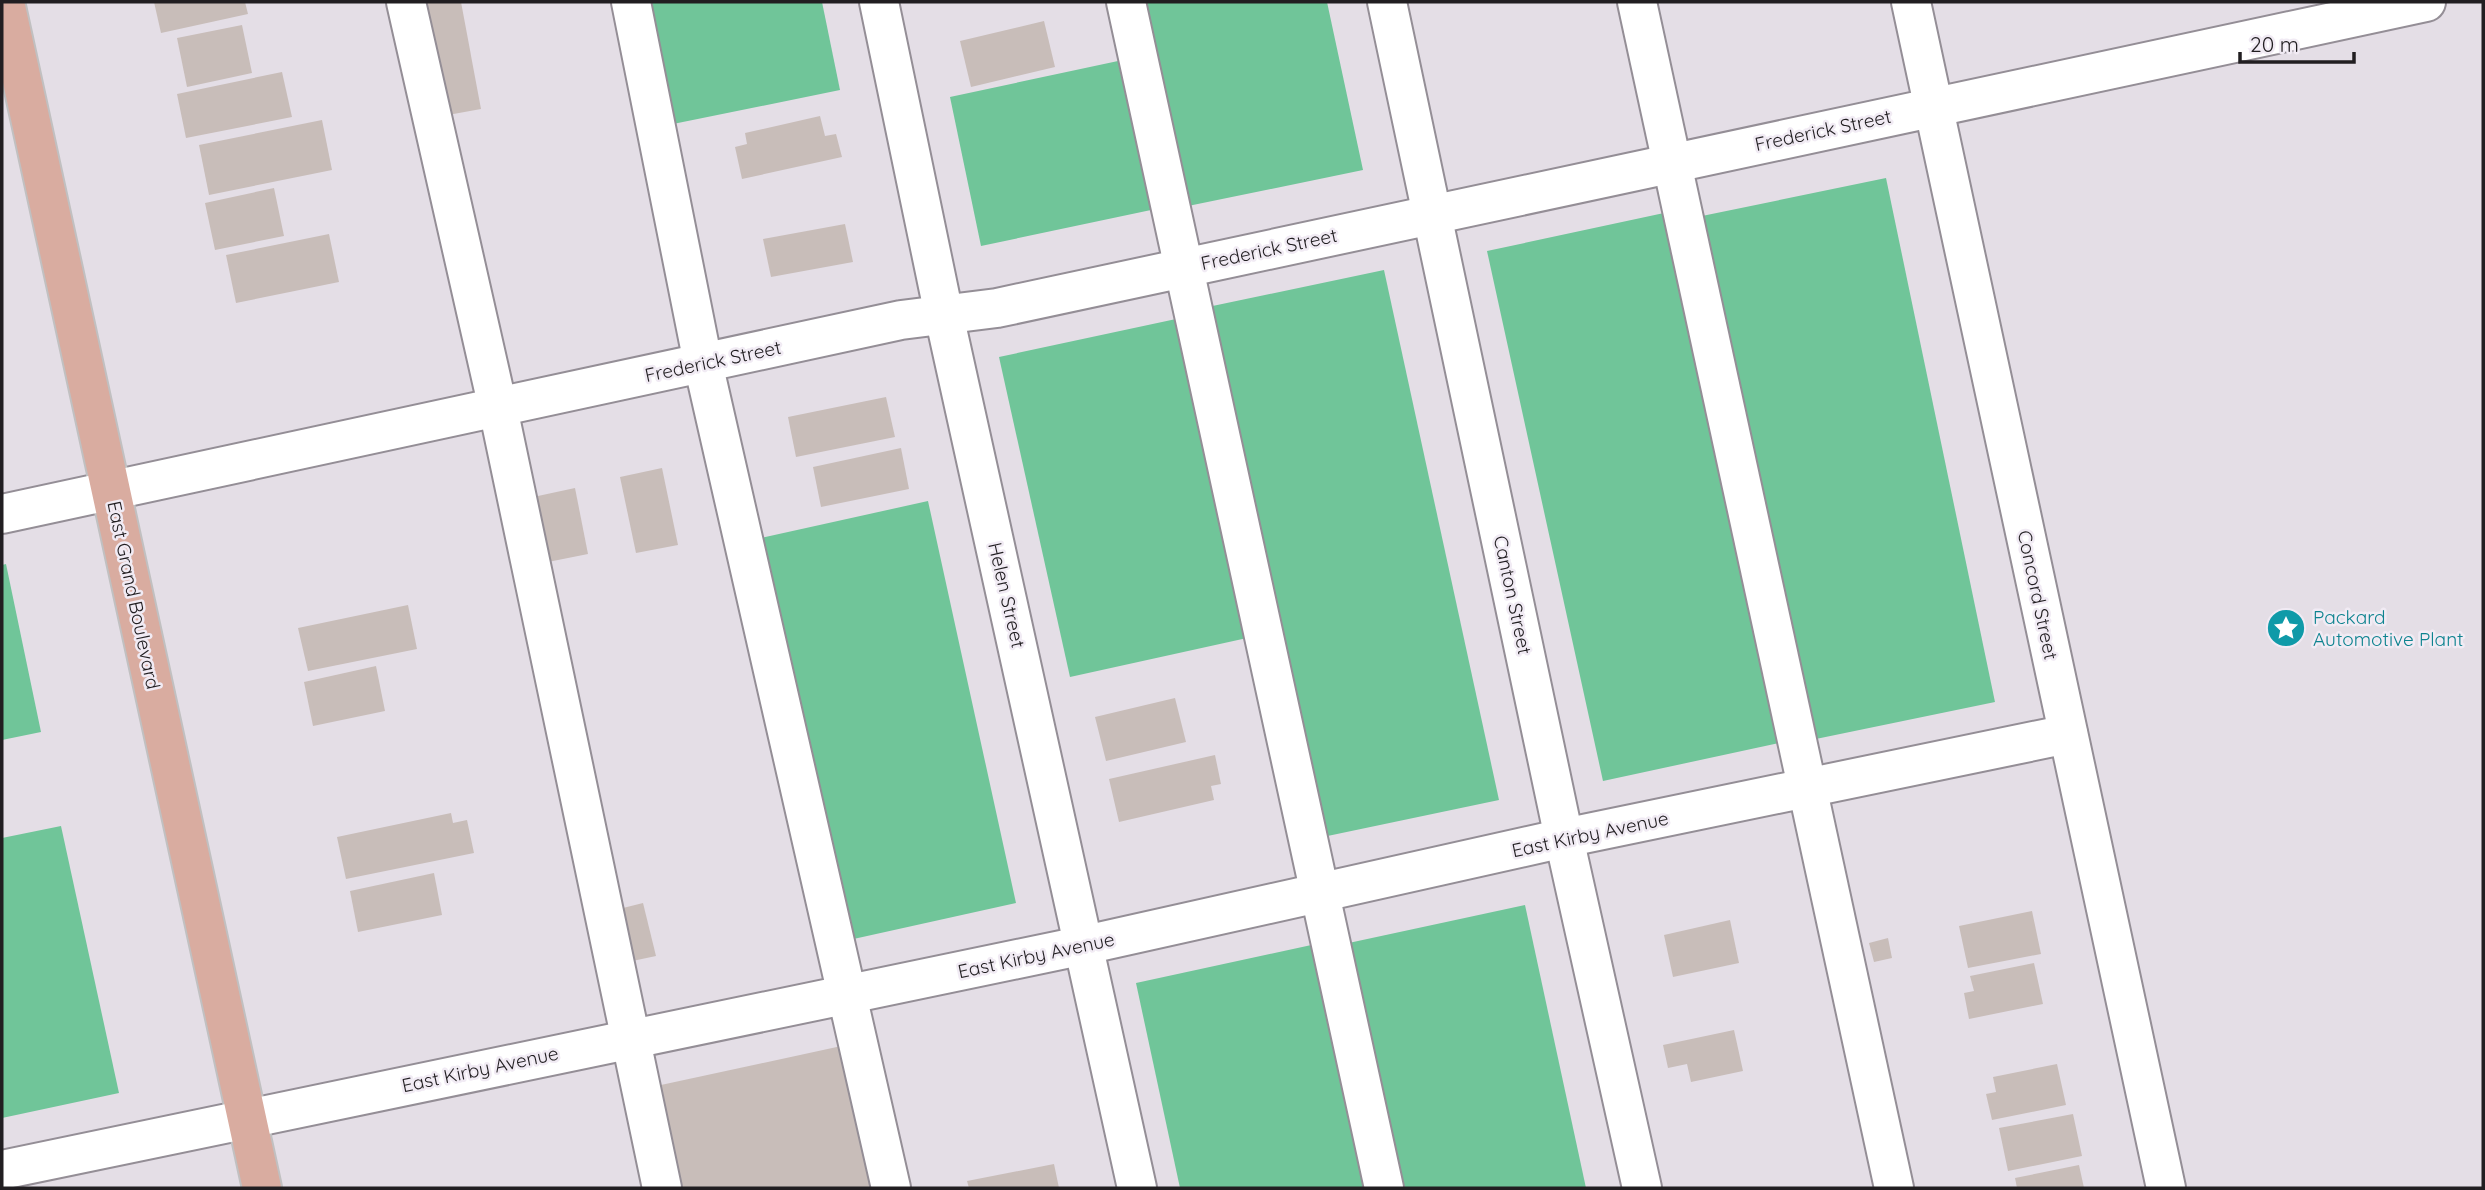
<svg xmlns="http://www.w3.org/2000/svg" width="2485" height="1190" viewBox="0 0 2485 1190" font-family="Quicksand,sans-serif">
<style>
.green{fill:#70c599}
.building{fill:#c8bdb9}
.lines{fill:none;stroke-linecap:round;stroke-linejoin:round}
.minor-casing{stroke:#948e96;stroke-width:42}
.major-casing{stroke:#c1c0c1;stroke-width:42}
.minor{stroke:#fff;stroke-width:38}
.major{stroke:#d9aca0;stroke-width:38}
.labels{text-anchor:middle;stroke-width:5;stroke-linejoin:round;paint-order:stroke}
.street-label{font-size:19px;fill:#211e21;stroke:#f1ebf4}
.culture-label{font-size:19px;fill:#0d838f;stroke:#f1ebf4;text-anchor:start}
</style>
<rect width="100%" height="100%" fill="#e4dee6"/>
<g class="green">
<path d="M648 2H822L840 90 673 124Z"/>
<path d="M1145 2H1327L1363 170 1188 206Z"/>
<path d="M1118 61 1151 210 981 246 950 97Z"/>
<path d="M1886 178 1995 702 1811 740 1702 216Z"/>
<path d="M1664 213 1779 743 1603 781 1487 251Z"/>
<path d="M1384 270 1499 800 1318 838 1203 308Z"/>
<path d="M1176 319 1247 638 1070 677 999 357Z"/>
<path d="M928 501 1016 903 849 940 761 538Z"/>
<path d="M6 564 41 732 2 740V565Z"/>
<path d="M61 826 119 1093 2 1118V838Z"/>
<path d="M1525 905 1586 1188H1397L1344 944Z"/>
<path d="M1316 944 1369 1188H1180L1136 983Z"/>
</g>
<g class="building">
<path d="M154 2H245L248 14 161 33Z"/>
<path d="M416 2H461L481 109 437 117Z"/>
<path d="M1044 21 1055 67 971 87 960 41Z"/>
<path d="M242 25 252 73 187 87 177 38Z"/>
<path d="M282 72 292 117 186 138 177 94Z"/>
<path d="M820 116 825 136 836 134 842 157 742 179 735 147 747 144 745 133Z"/>
<path d="M322 120 332 170 209 195 199 145Z"/>
<path d="M274 188 284 236 215 250 205 203Z"/>
<path d="M845 224 853 262 771 277 763 239Z"/>
<path d="M329 234 339 282 236 303 226 255Z"/>
<path d="M886 397 895 437 796 457 788 417Z"/>
<path d="M901 448 909 489 821 507 813 467Z"/>
<path d="M662 468 678 545 636 553 620 477Z"/>
<path d="M575 488 588 554 538 564 524 499Z"/>
<path d="M408 605 417 649 308 671 298 628Z"/>
<path d="M376 666 385 711 313 726 304 682Z"/>
<path d="M1175 698 1186 742 1106 761 1095 717Z"/>
<path d="M1215 755 1221 784 1211 786 1214 800 1119 822 1109 779Z"/>
<path d="M451 813 453 823 467 820 474 853 346 879 337 837Z"/>
<path d="M434 873 442 915 358 932 350 891Z"/>
<path d="M643 903 656 956 623 963 611 911Z"/>
<path d="M2032 911 2041 954 1968 968 1959 926Z"/>
<path d="M1730 920 1739 963 1673 977 1664 935Z"/>
<path d="M1888 938 1892 958 1874 962 1869 943Z"/>
<path d="M2034 963 2043 1004 1969 1019 1964 993 1974 991 1970 976Z"/>
<path d="M1734 1030 1743 1071 1691 1082 1687 1064 1668 1068 1663 1045Z"/>
<path d="M846 1045 877 1188H668L647 1088Z"/>
<path d="M2057 1064 2066 1105 1992 1120 1986 1094 1996 1092 1993 1077Z"/>
<path d="M2073 1114 2082 1156 2008 1171 1999 1128Z"/>
<path d="M1054 1164 1059 1188H969L967 1181Z"/>
<path d="M2079 1165 2084 1188H2017L2015 1178Z"/>
</g>
<g class="lines">
<g class="minor-casing">
<g id="minor">
<path d="M406 2 498 408 662 1188"/>
<path d="M631 2 703 363 891 1188"/>
<path d="M879 2 944 315 1137 1188"/>
<path d="M1126 2 1384 1188"/>
<path d="M1387 2 1564 838 1642 1188"/>
<path d="M1637 2 1894 1188"/>
<path d="M1911 2 2166 1188"/>
<path d="M2 514 901 320 997 308 2426 2"/>
<path d="M2 1170 1085 945 1564 838 2068 734"/>
</g>
</g>
<g class="major-casing">
<path id="major" d="M5 2 262 1188"/>
</g>
<use href="#minor" class="minor"/>
<use href="#major" class="major"/>
</g>
<defs>
<g id="sight-disc" transform="scale(2.0125)"><circle r="9.5" fill="#0f9aa8" stroke="#f1ebf4"/><path d="M0-6L1.8-2.2L6-1.7L2.9 1.2L3.7 5.4L0 3.3L-3.7 5.4L-2.9 1.2L-6-1.7L-1.8-2.2Z" fill="#fff"/></g>
</defs>
<g fill-rule="evenodd">
<use href="#sight-disc" x="2286" y="628"/>
</g>
<g class="labels">
<g class="street-label">
<text transform="translate(1823 130) rotate(-12)" y="7">Frederick Street</text>
<text transform="translate(1269 249) rotate(-12)" y="7">Frederick Street</text>
<text transform="translate(713 361) rotate(-12)" y="7">Frederick Street</text>
<text transform="translate(134 595) rotate(78)" y="7">East Grand Boulevard</text>
<text transform="translate(1007 595) rotate(77)" y="7">Helen Street</text>
<text transform="translate(1513 595) rotate(78)" y="7">Canton Street</text>
<text transform="translate(2038 595) rotate(78)" y="7">Concord Street</text>
<text transform="translate(1590 834) rotate(-12)" y="7">East Kirby Avenue</text>
<text transform="translate(1036 955) rotate(-12)" y="7">East Kirby Avenue</text>
<text transform="translate(480 1069) rotate(-12)" y="7">East Kirby Avenue</text>
</g>
<g class="culture-label">
<text x="2313" y="624">Packard<tspan x="2313" dy="22">Automotive Plant</tspan></text>
</g>
</g>
<rect width="2485" height="1190" fill="none" stroke="#211e21" stroke-width="7"/>
<path d="M2240 52v10h114v-10" fill="none" stroke="#211e21" stroke-width="3.5"/>
<text x="2250" y="52" font-size="21" fill="#211e21" stroke="#f1ebf4" stroke-width="5" paint-order="stroke">20 m</text>
</svg>
